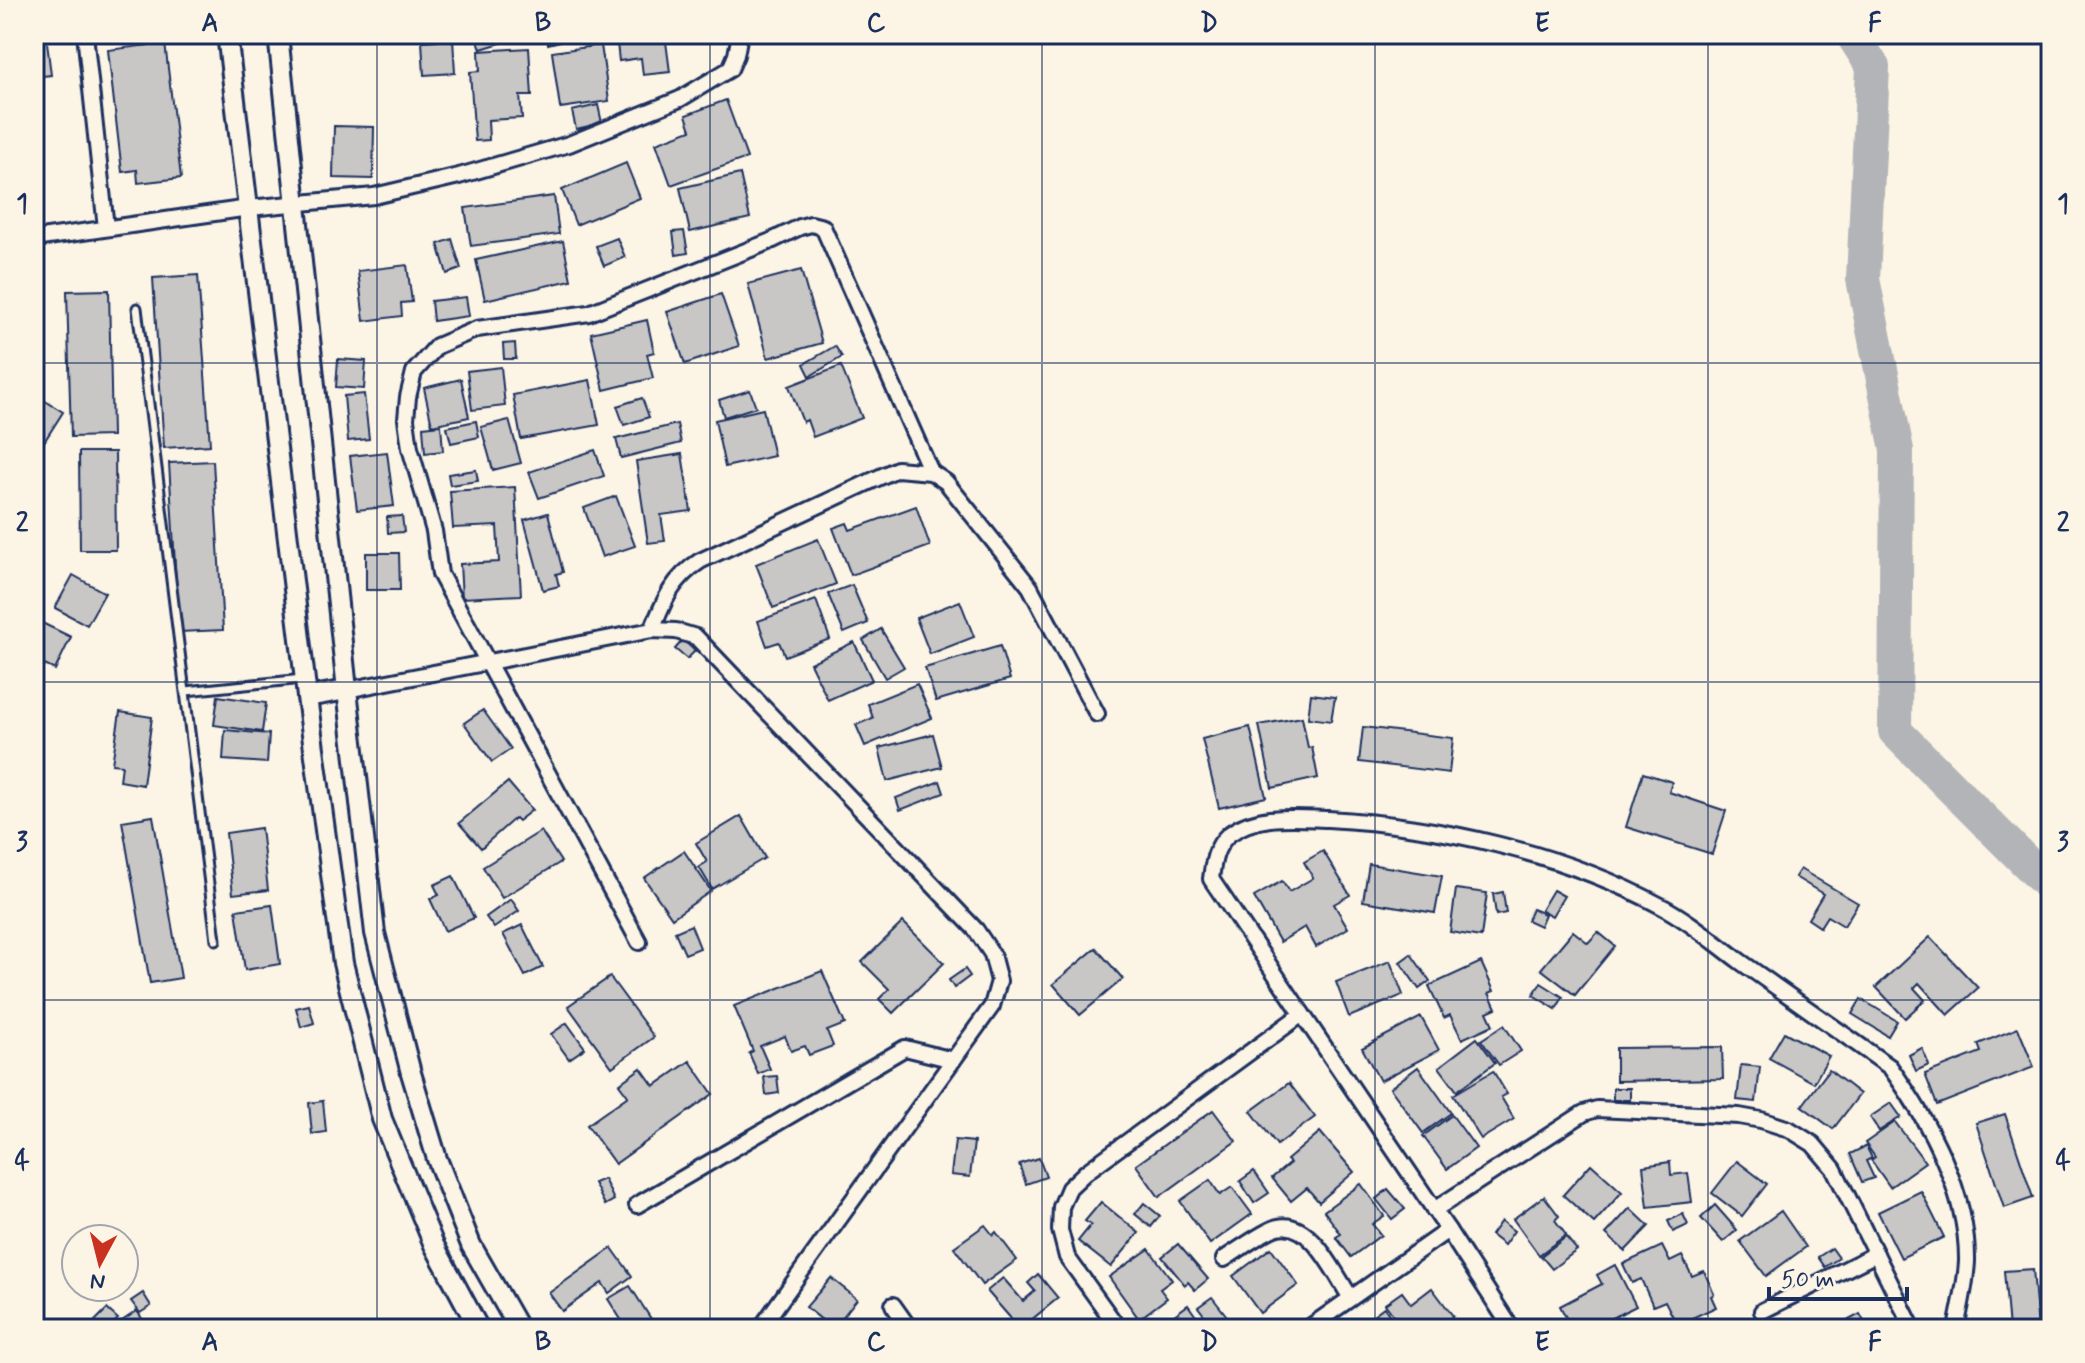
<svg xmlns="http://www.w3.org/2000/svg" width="2085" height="1363" viewBox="0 0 2085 1363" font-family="Mynerve,sans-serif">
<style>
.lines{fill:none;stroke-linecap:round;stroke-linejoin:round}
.river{stroke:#b2b4b8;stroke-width:34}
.building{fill:#c8c7c6;stroke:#1b2f5e;stroke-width:2}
.service-casing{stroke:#1b2f5e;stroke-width:13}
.minor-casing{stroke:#1b2f5e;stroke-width:20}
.tertiary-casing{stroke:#1b2f5e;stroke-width:24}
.service{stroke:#fcf5e5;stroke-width:7}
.minor{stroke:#fcf5e5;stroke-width:14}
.tertiary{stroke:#fcf5e5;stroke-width:18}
.grid{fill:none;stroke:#1b2f5e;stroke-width:2;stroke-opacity:0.55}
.neatline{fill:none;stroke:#1b2f5e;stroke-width:3}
.grid-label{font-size:26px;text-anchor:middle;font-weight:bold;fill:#1b2f5e}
</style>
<rect width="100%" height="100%" fill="#fcf5e5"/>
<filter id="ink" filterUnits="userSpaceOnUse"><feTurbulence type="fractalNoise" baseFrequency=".0125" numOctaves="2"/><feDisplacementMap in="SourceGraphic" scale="16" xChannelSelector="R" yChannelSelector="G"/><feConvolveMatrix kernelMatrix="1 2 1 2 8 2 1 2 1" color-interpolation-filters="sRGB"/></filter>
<g filter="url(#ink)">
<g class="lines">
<path class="river" d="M1852 34 1873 67 1863 279 1897 450 1895 731 2051 887"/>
</g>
<g class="building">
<path d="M34 34H46L51 75 34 77Z"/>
<path d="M476 34H505L507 41 481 49Z"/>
<path d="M546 34H589L548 44Z"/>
<path d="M616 34H665L670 72 643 75 641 58 619 61Z"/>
<path d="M453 39 455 73 424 75 422 41Z"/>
<path d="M165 43 181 178 138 183 137 170 122 172 108 50Z"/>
<path d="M601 45 609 101 560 108 552 52Z"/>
<path d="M529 48 532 96H520L522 118 488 120 489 140 475 141 470 72 480 71 479 51Z"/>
<path d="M726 100 747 158 671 185 656 143 691 130 686 115Z"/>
<path d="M598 105 602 123 576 129 572 111Z"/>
<path d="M334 126 374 127 373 179 333 178Z"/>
<path d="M626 163 640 198 576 225 562 190Z"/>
<path d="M740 174 750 218 690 232 680 188Z"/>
<path d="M554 196 559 234 471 246 465 208Z"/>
<path d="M684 231 688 253 676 255 673 232Z"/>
<path d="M617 238 625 257 604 266 596 246Z"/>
<path d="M452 239 461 269 447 274 438 244Z"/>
<path d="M563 241 571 280 485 300 476 260Z"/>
<path d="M407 265 412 302 401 303 402 316 364 321 358 271Z"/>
<path d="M801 270 822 343 768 358 748 284Z"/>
<path d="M198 275 210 445 164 448 153 278Z"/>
<path d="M109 290 112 436 71 437 67 291Z"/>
<path d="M721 294 739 346 685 364 667 312Z"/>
<path d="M466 297 469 316 433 321 431 301Z"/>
<path d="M647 320 654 352 647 354 653 378 604 390 591 333Z"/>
<path d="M515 343 516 359H504L503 344Z"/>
<path d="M835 346 842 357 810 376 804 364Z"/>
<path d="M338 359 366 361 364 389 336 387Z"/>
<path d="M841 366 862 418 813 437 807 420 803 422 789 386Z"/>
<path d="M501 367 505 406 472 410 467 371Z"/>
<path d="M461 379 469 417 432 425 424 388Z"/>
<path d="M590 380 599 425 521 439 513 395Z"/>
<path d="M750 390 756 407 724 417 719 400Z"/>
<path d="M34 394 63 412 42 445 39 443 34 451Z"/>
<path d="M364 394 369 439 348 441 344 396Z"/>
<path d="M642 398 649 417 624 425 617 406Z"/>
<path d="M763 409 774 456 725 467 715 420Z"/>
<path d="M509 420 521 463 493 470 481 427Z"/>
<path d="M476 421 479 437 451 443 447 427Z"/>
<path d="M677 424 681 443 621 458 616 439Z"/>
<path d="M441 425 443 451 425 453 423 427Z"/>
<path d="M595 450 604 476 539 498 529 472Z"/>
<path d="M79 452H115L116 550H80Z"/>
<path d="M387 452 394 506 357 510 350 456Z"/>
<path d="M682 454 691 511 661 515 665 541 648 543 636 461Z"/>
<path d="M213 461 223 630 179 632 169 463Z"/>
<path d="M476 470 478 481 450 485 448 474Z"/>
<path d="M515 487 521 595 462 598 460 564 499 562 497 526 453 528 450 491Z"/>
<path d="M616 496 635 546 602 557 584 508Z"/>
<path d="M916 506 930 546 851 575 833 528 847 523 850 530Z"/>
<path d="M548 513 563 572 556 574 559 586 543 590 524 520Z"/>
<path d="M402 516 404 532 388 533 387 517Z"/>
<path d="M818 539 836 584 773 608 756 564Z"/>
<path d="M366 553H399L400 590H366Z"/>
<path d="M73 575 105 593 87 625 55 608Z"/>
<path d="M852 585 868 623 844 633 828 594Z"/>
<path d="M816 600 830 639 785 656 779 642 767 646 758 621Z"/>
<path d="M960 601 974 637 930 654 916 618Z"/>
<path d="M40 622 71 637 55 670 34 660V634Z"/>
<path d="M881 629 904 667 885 678 863 640Z"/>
<path d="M683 640 695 651 687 659 675 649Z"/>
<path d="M854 642 872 680 828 700 810 663Z"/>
<path d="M1000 646 1010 679 936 701 925 668Z"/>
<path d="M917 684 932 718 865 746 856 725 873 718 868 704Z"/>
<path d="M1311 694 1335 697 1331 721 1308 718Z"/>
<path d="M218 696 266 703 262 732 214 725Z"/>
<path d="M483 710 511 749 492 762 464 723Z"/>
<path d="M120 712 152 717 143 785 120 781 122 765 112 764Z"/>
<path d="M1302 717 1308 748 1312 747 1318 778 1272 788 1259 725Z"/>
<path d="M1250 727 1266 797 1219 808 1202 739Z"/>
<path d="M1363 727 1453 738 1449 773 1359 762Z"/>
<path d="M225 730 269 734 267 763 223 760Z"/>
<path d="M933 734 942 767 887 781 879 748Z"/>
<path d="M1643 773 1672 782 1669 792 1726 811 1712 854 1626 827Z"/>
<path d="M940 781 944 793 900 810 896 798Z"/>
<path d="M508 782 532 810 518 821 515 818 481 848 459 823Z"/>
<path d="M153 816 181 978 150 983 122 821Z"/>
<path d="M741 816 765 858 712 889 699 867 707 862 696 843Z"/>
<path d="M261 828 268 890 233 894 226 833Z"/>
<path d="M541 831 561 862 502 898 483 867Z"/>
<path d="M684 851 711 891 672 918 644 878Z"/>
<path d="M1323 851 1350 895 1334 904 1348 928 1316 947 1305 927 1280 942 1254 897 1282 881 1289 892 1313 878 1304 862Z"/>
<path d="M1369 864 1442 876 1435 913 1363 901Z"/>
<path d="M1800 869 1858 903 1844 926 1827 916 1820 927 1808 919 1823 894 1795 877Z"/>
<path d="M453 876 474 918 445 931 430 899 439 895 434 885Z"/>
<path d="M1456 889 1487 893 1481 937 1450 932Z"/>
<path d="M1553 890 1564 896 1552 916 1541 910Z"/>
<path d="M1503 892 1506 913 1496 915 1493 894Z"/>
<path d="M511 899 519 911 494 928 486 917Z"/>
<path d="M272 905 280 964 245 970 236 910Z"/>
<path d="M1532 909 1545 914 1540 926 1527 920Z"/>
<path d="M903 922 944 963 893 1013 879 999 889 989 862 962Z"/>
<path d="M522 925 543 967 525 976 503 934Z"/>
<path d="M691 925 700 948 685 954 675 932Z"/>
<path d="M1573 931 1588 943 1598 932 1615 946 1575 995 1541 969Z"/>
<path d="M1930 937 1978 988 1948 1015 1919 983 1914 988 1925 1000 1905 1018 1876 987Z"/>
<path d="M1096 948 1123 979 1080 1015 1053 984Z"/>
<path d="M1411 954 1430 981 1419 989 1400 962Z"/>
<path d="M1390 961 1403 995 1349 1017 1336 982Z"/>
<path d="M1481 962 1494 991 1489 993 1496 1008 1487 1012 1493 1025 1462 1039 1450 1015 1444 1018 1429 986Z"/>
<path d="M965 969 970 976 954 988 949 980Z"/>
<path d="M822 971 845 1024 827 1031 833 1046 809 1055 805 1046 791 1051 785 1036 760 1046 770 1069 758 1074 749 1053 753 1051 734 1006Z"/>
<path d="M610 977 654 1037 612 1067 568 1006Z"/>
<path d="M1541 983 1563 997 1556 1009 1533 995Z"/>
<path d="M1861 999 1897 1021 1888 1036 1852 1014Z"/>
<path d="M309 1005 314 1023 301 1027 296 1008Z"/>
<path d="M1421 1017 1439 1050 1380 1081 1362 1048Z"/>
<path d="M567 1023 585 1048 569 1059 551 1034Z"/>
<path d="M1504 1025 1521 1051 1499 1065 1481 1040Z"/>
<path d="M2018 1028 2034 1067 1937 1105 1925 1074 1981 1052 1978 1044Z"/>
<path d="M1784 1032 1829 1056 1814 1083 1769 1058Z"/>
<path d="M1477 1038 1495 1063 1457 1091 1439 1067Z"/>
<path d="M1722 1047 1723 1079 1616 1081V1048Z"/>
<path d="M1922 1048 1929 1065 1916 1071 1909 1055Z"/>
<path d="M690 1061 713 1094 615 1164 587 1125 628 1096 619 1084 641 1068 654 1086Z"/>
<path d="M1741 1065 1760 1067 1756 1102 1737 1100Z"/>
<path d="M1418 1067 1451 1113 1423 1133 1390 1088Z"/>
<path d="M1829 1070 1860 1094 1833 1129 1802 1106Z"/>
<path d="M1493 1071 1507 1094 1501 1097 1514 1119 1481 1139 1453 1095Z"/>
<path d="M777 1076 779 1093 766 1095 764 1077Z"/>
<path d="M1289 1083 1315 1117 1277 1145 1251 1111Z"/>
<rect x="1613" y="1088" width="17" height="12"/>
<path d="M323 1101 326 1132 312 1134 309 1103Z"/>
<path d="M1891 1103 1901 1117 1879 1131 1870 1117Z"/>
<path d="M1213 1110 1236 1141 1159 1197 1136 1165Z"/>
<path d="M2005 1114 2033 1198 2004 1208 1976 1123Z"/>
<path d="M1452 1115 1476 1148 1447 1169 1423 1136Z"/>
<path d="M1895 1122 1925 1162 1890 1187 1871 1160 1875 1157 1865 1143Z"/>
<path d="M1320 1132 1354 1172 1319 1202 1307 1188 1291 1201 1272 1178 1290 1163 1287 1160Z"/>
<path d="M955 1140 974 1142 970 1177 951 1175Z"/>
<path d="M1866 1146 1872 1158 1866 1161 1874 1178 1862 1182 1850 1154Z"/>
<path d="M1039 1158 1046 1177 1026 1184 1019 1164Z"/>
<path d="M1737 1161 1767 1184 1742 1216 1712 1193Z"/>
<path d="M1670 1162 1671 1175 1688 1173 1692 1202 1648 1207 1643 1166Z"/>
<path d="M1591 1164 1622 1192 1594 1223 1563 1195Z"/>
<path d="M1254 1171 1269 1193 1254 1203 1240 1181Z"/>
<path d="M604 1179 614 1200 605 1205 594 1183Z"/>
<path d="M1210 1180 1220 1195 1232 1187 1252 1214 1210 1244 1180 1201Z"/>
<path d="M1361 1184 1384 1216 1372 1224 1381 1235 1351 1257 1336 1237 1341 1234 1324 1211Z"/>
<path d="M1388 1189 1405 1209 1392 1219 1376 1199Z"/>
<path d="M1921 1191 1944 1237 1901 1258 1878 1212Z"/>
<path d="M1544 1196 1559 1216 1555 1220 1566 1235 1539 1255 1513 1219Z"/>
<path d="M1101 1202 1139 1233 1111 1267 1078 1241 1091 1225 1085 1221Z"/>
<path d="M1144 1203 1160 1216 1151 1227 1135 1214Z"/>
<path d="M1715 1205 1737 1230 1723 1242 1701 1218Z"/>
<path d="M1630 1208 1649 1226 1625 1251 1606 1234Z"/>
<path d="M1781 1211 1806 1247 1766 1276 1740 1241Z"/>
<path d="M1683 1214 1688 1225 1673 1232 1668 1221Z"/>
<path d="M1501 1221 1514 1231 1504 1245 1491 1235Z"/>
<path d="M985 1225 993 1235 996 1232 1017 1260 982 1285 954 1247Z"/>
<path d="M1566 1237 1577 1250 1552 1269 1541 1256Z"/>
<path d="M1178 1244 1208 1279 1195 1290 1188 1282 1185 1285 1162 1257Z"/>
<path d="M1662 1246 1670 1262 1682 1256 1692 1276 1704 1271 1714 1294 1711 1296 1716 1307 1677 1325 1665 1301 1653 1306 1641 1279 1632 1283 1623 1264Z"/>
<path d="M612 1248 632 1276 609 1293 602 1283 562 1311 549 1293Z"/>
<path d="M1271 1248 1298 1285 1260 1313 1233 1276Z"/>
<path d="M1832 1248 1839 1258 1825 1267 1818 1257Z"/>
<path d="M1149 1249 1172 1280 1160 1289 1167 1298 1139 1319 1109 1277Z"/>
<path d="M1615 1265 1636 1306 1591 1329H1572L1560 1306 1602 1284 1597 1275Z"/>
<path d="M2033 1269 2038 1329H2009L2004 1271Z"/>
<path d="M1038 1274 1058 1298 1020 1329 987 1291 1003 1278 1023 1301 1035 1291 1028 1283Z"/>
<path d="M831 1278 857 1299 833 1329 806 1307Z"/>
<path d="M630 1286 651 1319 633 1329H627L608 1299Z"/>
<path d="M1432 1288 1453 1316 1435 1329H1404L1385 1304 1402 1292 1411 1304Z"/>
<path d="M143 1293 151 1306 140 1313 131 1301Z"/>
<path d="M1212 1297 1237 1329H1215L1198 1307Z"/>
<path d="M1188 1305 1205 1329H1155Z"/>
<path d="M1384 1307 1399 1329H1371L1365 1321Z"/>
<path d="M107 1309 118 1319 108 1329H103L95 1321Z"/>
<path d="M137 1311 149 1329H123L119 1323Z"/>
<path d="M1860 1314 1868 1329H1832Z"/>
</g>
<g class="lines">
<g class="service-casing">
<g id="service">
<path d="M137 308 216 940"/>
<path d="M186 691 303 679"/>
</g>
</g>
<g class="minor-casing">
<g id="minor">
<path d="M85 34 106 228"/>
<path d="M34 239 249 208 374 196 459 176 569 144 680 99 730 69 736 55 739 39 736 34"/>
<path d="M652 630C664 601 672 579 700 561L897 469 931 472 946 482 1030 587 1097 714"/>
<path d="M347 690 652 630 676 631 696 637 976 930 992 954 999 981 992 1006 760 1329"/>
<path d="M639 942 440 574 434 531 410 448 406 419 408 397 414 372 437 346 477 329 589 313 771 241 800 227 811 224 823 227 931 472"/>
<path d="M637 1205 905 1048 953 1060"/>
<path d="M1434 1210 1584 1113 1597 1109 1739 1116 1761 1120 1789 1129 1813 1144 1834 1169 1913 1329"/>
<path d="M1224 1259C1237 1251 1265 1230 1278 1227 1311 1219 1336 1276 1351 1298"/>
<path d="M893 1305 910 1329"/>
<path d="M1762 1311 1876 1254"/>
<path d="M1119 1329 1067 1257 1060 1230 1061 1207 1069 1188 1086 1172 1302 1014"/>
<path d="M1307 1329 1448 1230"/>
<path d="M1512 1329 1448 1230 1211 879C1213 863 1215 847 1228 835 1256 813 1295 818 1328 819 1438 825 1563 853 1661 906 1690 921 1715 943 1741 962 1791 997 1841 1032 1890 1067 1929 1121 1968 1193 1967 1261 1966 1284 1960 1307 1956 1329"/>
</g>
</g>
<g class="tertiary-casing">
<g id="tertiary">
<path d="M227 34 307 697 343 963 382 1119 434 1245 479 1329"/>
<path d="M278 34 347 690 375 933 411 1073 437 1159 471 1245 519 1329"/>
<path d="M307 697 347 690"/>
</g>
</g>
<use href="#service" class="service"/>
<use href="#minor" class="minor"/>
<use href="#tertiary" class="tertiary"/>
</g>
</g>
<path class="grid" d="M377 34V1329M710 34V1329M1042 34V1329M1375 34V1329M1708 34V1329M34 363H2051M34 682H2051M34 1000H2051"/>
<rect width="2085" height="1363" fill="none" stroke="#fcf5e5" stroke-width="88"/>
<g transform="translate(100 1263) rotate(187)"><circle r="38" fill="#fcf5e5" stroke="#a2a6af" stroke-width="2"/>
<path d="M0-6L14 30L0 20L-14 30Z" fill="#c8321e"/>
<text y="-12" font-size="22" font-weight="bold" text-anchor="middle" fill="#1b2f5e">N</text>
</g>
<path d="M1769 1287v12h138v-12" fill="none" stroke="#1b2f5e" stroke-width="4"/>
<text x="1781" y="1287" font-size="24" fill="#1b2f5e" stroke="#fcf5e5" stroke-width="6" paint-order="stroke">50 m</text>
<rect x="44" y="44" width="1997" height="1275" class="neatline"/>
<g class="grid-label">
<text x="210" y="31">A</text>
<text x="543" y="31">B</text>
<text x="876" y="31">C</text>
<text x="1209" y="31">D</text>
<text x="1542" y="31">E</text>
<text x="1875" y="31">F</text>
<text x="22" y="212">1</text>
<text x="2063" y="212">1</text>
<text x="22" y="531">2</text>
<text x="2063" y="531">2</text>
<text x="22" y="850">3</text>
<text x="2063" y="850">3</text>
<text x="22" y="1169">4</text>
<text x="2063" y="1169">4</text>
<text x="210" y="1350">A</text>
<text x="543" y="1350">B</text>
<text x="876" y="1350">C</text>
<text x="1209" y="1350">D</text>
<text x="1542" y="1350">E</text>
<text x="1875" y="1350">F</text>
</g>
</svg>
